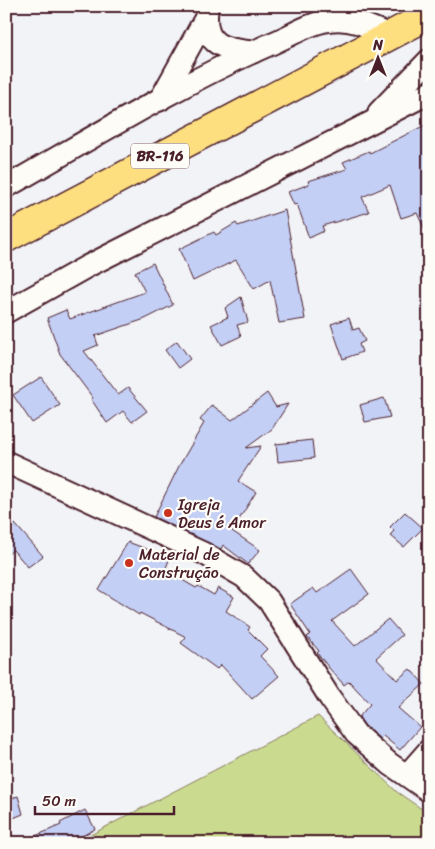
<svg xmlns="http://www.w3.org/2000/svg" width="435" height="849" viewBox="0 0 435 849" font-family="Sriracha,sans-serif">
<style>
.green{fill:#cadb90;stroke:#8a7d5e}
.building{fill:#c4cff6;stroke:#4a1f2b}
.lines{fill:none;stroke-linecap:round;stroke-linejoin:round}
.minor-casing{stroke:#4a1f2b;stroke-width:25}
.highway-casing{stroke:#4a1f2b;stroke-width:31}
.minor{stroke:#fdfcf7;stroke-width:21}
.highway{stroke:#fedf80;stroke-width:28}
.poi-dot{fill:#c8321e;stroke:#fdfcf7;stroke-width:2}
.labels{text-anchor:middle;stroke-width:4.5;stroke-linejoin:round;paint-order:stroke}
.shield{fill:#fdfcf7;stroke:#806168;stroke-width:1}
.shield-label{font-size:15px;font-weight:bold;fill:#4a1f2b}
.poi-label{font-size:16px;fill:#4a1f2b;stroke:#fdfcf7;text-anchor:start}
</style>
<rect width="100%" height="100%" fill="#f2f3f7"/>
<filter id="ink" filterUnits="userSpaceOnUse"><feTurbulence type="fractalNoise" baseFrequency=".02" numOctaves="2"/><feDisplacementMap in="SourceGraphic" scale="10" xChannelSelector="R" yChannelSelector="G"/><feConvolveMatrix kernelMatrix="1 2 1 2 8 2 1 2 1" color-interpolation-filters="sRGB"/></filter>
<g filter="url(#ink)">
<path class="green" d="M318 716 397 792 429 814V843H75Z"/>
<g class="building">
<path d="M429 123V239L417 213 401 218 390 185 362 197 369 212 322 226 324 231 309 238 297 204 294 205 288 192 309 184 308 181 347 169 343 162 369 151 370 153Z"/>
<path d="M285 210 305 319 279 323 270 280 254 289 236 260 193 281 179 249 214 232 216 235 236 223 238 226Z"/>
<path d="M153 263 173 305 145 319 95 336 98 345 84 351 118 395 128 388 147 411 132 422 123 411 107 423 91 399 93 398 60 354 47 318 66 310 70 319 145 292 135 272Z"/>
<path d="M241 297 248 322 237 325 241 336 222 345 211 325 228 317 225 308Z"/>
<path d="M349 318 353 330 359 328 365 341 359 344 362 352 343 359 331 324Z"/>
<path d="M177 341 190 359 178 368 165 350Z"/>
<path d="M41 377 60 405 32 423 13 395Z"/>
<path d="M267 393 276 407 288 404 272 429 246 448 261 446 238 481 256 492 232 531 260 550 248 564 223 545 221 549 154 517 179 466 204 423 200 420 212 405 232 420Z"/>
<path d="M384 398 390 417 365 422 360 405Z"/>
<path d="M312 440 314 458 278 462 276 444Z"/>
<path d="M405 512 423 528 404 547 390 535 394 531 390 527Z"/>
<path d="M15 524 43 556 28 567 13 550 6 556V531Z"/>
<path d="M128 542 170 558 165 570 196 588 198 586 214 595 218 588 234 597 226 611 250 627 248 630 267 649 260 656 279 676 252 699 221 665 217 669 181 643 186 637 140 613 139 615 99 590Z"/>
<path d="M351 569 369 594 332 621 355 646 388 619 402 635 376 658 397 680 410 669 424 684 398 708 420 727 400 750 383 736 380 739 365 726 359 717 370 704 349 681 344 685 329 668 317 653 319 651 307 637 310 634 290 604 313 588 317 593Z"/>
<path d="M18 796 23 814 6 821V800Z"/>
<path d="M85 810 95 829 69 843H19L61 825 60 823Z"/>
</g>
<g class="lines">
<g class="minor-casing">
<g id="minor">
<path d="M207 10C203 46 223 49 253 52"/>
<path d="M160 100 206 17"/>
<path d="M379 112 429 60"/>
<path d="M6 187C94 137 181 83 273 43 292 35 313 21 333 20 354 18 372 28 391 36"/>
<path d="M6 312 88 266 429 93"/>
<path d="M6 462 203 553 244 577 269 601 330 698 356 734 390 764 429 791"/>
<path d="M407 775 429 750"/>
</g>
</g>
<g class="highway-casing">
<path id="highway" d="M6 238 429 15"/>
</g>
<use href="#minor" class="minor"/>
<use href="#highway" class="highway"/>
</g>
</g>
<g class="poi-dot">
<circle cx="168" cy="513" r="5"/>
<circle cx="129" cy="563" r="5"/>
</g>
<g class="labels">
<rect class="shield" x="131" y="143.5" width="58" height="25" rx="4"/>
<g class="shield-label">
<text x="160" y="161">BR-116</text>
</g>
<g class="poi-label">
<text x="178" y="510">Igreja<tspan x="178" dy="18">Deus é Amor</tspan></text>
<text x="139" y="560">Material de<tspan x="139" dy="18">Construção</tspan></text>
</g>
</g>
<rect width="435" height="849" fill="none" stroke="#fdfcf7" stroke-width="25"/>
<rect x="12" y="12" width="410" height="824" fill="none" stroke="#4a1f2b" stroke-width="2" filter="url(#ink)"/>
<g transform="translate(378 58)" stroke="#fdfcf7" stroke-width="4" paint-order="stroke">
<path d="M0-4L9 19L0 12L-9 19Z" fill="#4a1f2b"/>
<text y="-8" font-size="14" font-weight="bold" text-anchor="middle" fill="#4a1f2b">N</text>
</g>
<path d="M35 806v8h139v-8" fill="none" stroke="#4a1f2b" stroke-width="2.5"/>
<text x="42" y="806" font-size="15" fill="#4a1f2b" stroke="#fdfcf7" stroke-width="4" paint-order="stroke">50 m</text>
</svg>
